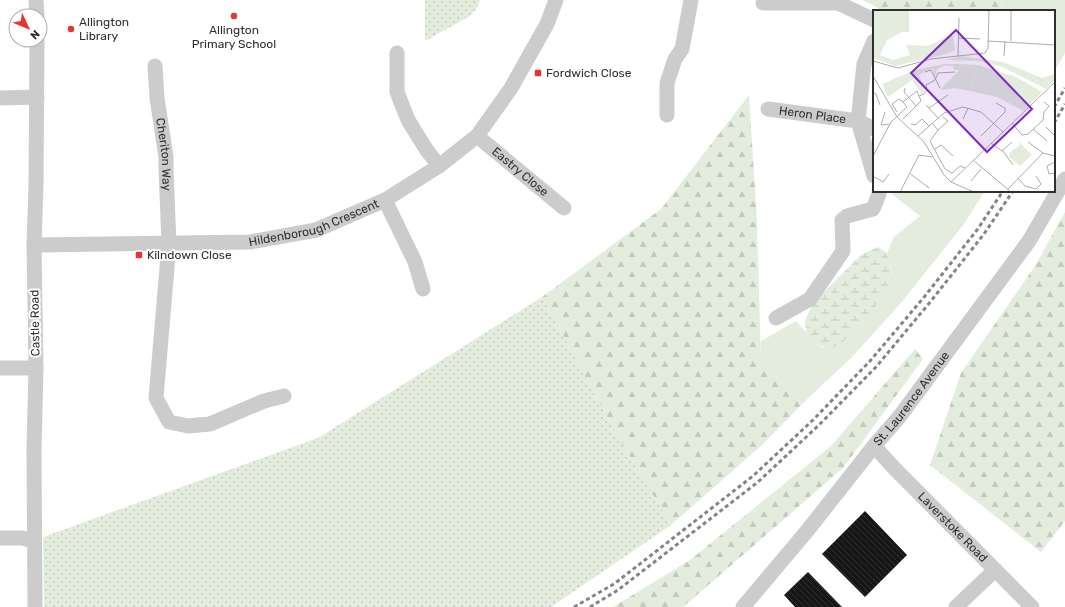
<svg xmlns="http://www.w3.org/2000/svg" width="1065" height="607" viewBox="0 0 1065 607" font-family="Rubik,sans-serif">
<style>
.green{fill:#e3ecdd}
.forest{fill:url(#forest-firs)}
.wetland{fill:url(#wetland-marsh)}
.park{fill:url(#park-dots)}
.building{fill:url(#building-back-hatch)}
.lines{fill:none;stroke-linecap:round;stroke-linejoin:round}
.minor{stroke:#ccc;stroke-width:15}
.rail{stroke:#848484;stroke-width:3;stroke-dasharray:4 3;stroke-linecap:butt}
.poi-dot{fill:#e73430;stroke:#fff;stroke-width:1.5}
.labels{text-anchor:middle;stroke-width:4;stroke-linejoin:round;paint-order:stroke}
.poi-label{font-size:12px;fill:#2f2f2f;stroke:#fff;text-anchor:start}
.street-label{font-size:12px;fill:#2f2f2f;stroke:#fff}
.inset-road{fill:none;stroke:#acacac;stroke-width:1}
.view{fill:#7b2cbf;fill-opacity:0.15;stroke:#7b2cbf;stroke-width:2}
.inset-edge{fill:none;stroke:#2f2f2f;stroke-width:2}
</style>
<defs>
<pattern id="forest-firs" width="22" height="20" patternUnits="userSpaceOnUse"><rect width="22" height="20" fill="#e3ecdd"/><path d="M5 1l3.5 6h-7zM16 11l3.5 6h-7z" fill="#c3cbbe"/></pattern>
<pattern id="wetland-marsh" width="20" height="14" patternUnits="userSpaceOnUse"><rect width="20" height="14" fill="#e3ecdd"/><path d="M1 5h8M5 5V1M11 12h8M15 12V8" fill="none" stroke="#c3cbbe"/></pattern>
<pattern id="park-dots" width="8" height="8" patternUnits="userSpaceOnUse"><rect width="8" height="8" fill="#e3ecdd"/><path d="M2 2h.1M6 6h.1" fill="none" stroke="#c3cbbe" stroke-width="1.8" stroke-linecap="round"/></pattern>
<pattern id="building-back-hatch" width="6" height="6" patternUnits="userSpaceOnUse"><rect width="6" height="6" fill="#161616"/><path d="M-1 5l2 2M0 0l6 6M5-1l2 2" fill="none" stroke="#303030"/></pattern>
</defs>
<rect width="100%" height="100%" fill="#fff"/>
<g class="green">
<path d="M1002 0H1065V53L1054 72V11H1000Z"/>
<path d="M888 191H985L964 224 900 304 852 357 802 404 761 362V341L796 321 806 332 823 348 884 291 892 279 891 269 887 253 894 237 920 216Z"/>
</g>
<g class="forest">
<path d="M862 0H1002L1000 11H882L873 5Z"/>
<path d="M749 95 757 221 761 362 802 404 762 445 671 525 619 439 542 297 661 209Z"/>
<path d="M1065 212V521L1041 552 930 465 961 373 1035 266Z"/>
<path d="M915 349 923 359 843 468 683 607H613L690 560 831 446Z"/>
</g>
<path class="wetland" d="M878 247 887 253 891 269 892 279 873 310 839 346C822 352 818 343 806 332L805 321 813 303 861 255Z"/>
<g class="park">
<path d="M425 0H480L477 8 470 16 425 41Z"/>
<path d="M542 297 619 439 671 525 551 607H44L43 537 318 438Z"/>
</g>
<g class="building">
<path d="M865 511 907 555 865 597 822 554Z"/>
<path d="M808 572 842 607H795L784 595Z"/>
</g>
<g class="lines">
<g class="minor">
<path d="M36 0 37 16"/>
<path d="M837 0 838 3 874 20"/>
<path d="M763 3H838"/>
<path d="M874 41 864 64 858 121 874 176"/>
<path d="M397 53V92L408 120 426 149 439 166"/>
<path id="s1" d="M155 66 157 98 166 157V169L169 244 156 398 169 422 188 426 210 424 264 401 284 396"/>
<path d="M0 98 37 97"/>
<path id="s2" d="M768 109 858 121 874 129"/>
<path d="M667 115V83L675 59 682 49 691 0"/>
<path id="s3" d="M477 136 564 208"/>
<path d="M385 200 415 262 423 289"/>
<path id="s4" d="M34 245 250 242 316 230 385 200 439 166 477 136 511 88 547 24 556 0"/>
<path d="M776 318 810 299 843 251 842 220 847 216 873 209 879 194V191"/>
<path d="M0 368H36"/>
<path id="s5" d="M874 446 895 469 1032 607"/>
<path d="M0 538H22L34 541"/>
<path d="M35 607 34 449 36 368 34 245 36 185 37 40"/>
<path id="s6" d="M743 607 807 531 874 446 900 416 1029 241 1065 179"/>
<path d="M956 607 995 570"/>
</g>
<g class="rail">
<path d="M1054 107 1065 88"/>
<path d="M1054 123 1065 104"/>
<path d="M574 607 614 584 753 476 813 420 870 361 925 296 977 230 1003 191"/>
<path d="M590 607 618 590 758 482 818 426 876 367 931 301 984 234 1013 191"/>
</g>
</g>
<g class="poi-dot">
<circle cx="234" cy="16" r="4"/>
<circle cx="71" cy="29" r="4"/>
<rect x="534" y="69" width="8" height="8" rx="2"/>
<rect x="135" y="251" width="8" height="8" rx="2"/>
</g>
<g class="labels">
<g class="poi-label">
<text x="79" y="26">Allington<tspan x="79" dy="14">Library</tspan></text>
<text x="234" y="34" text-anchor="middle">Allington<tspan x="234" dy="14">Primary School</tspan></text>
<text x="546" y="77">Fordwich Close</text>
<text x="147" y="259">Kilndown Close</text>
</g>
<g class="street-label">
<text dy="4" stroke="none"><textPath href="#s2" startOffset="45">Heron Place</textPath></text>
<text dy="4" stroke="none"><textPath href="#s1" startOffset="89">Cheriton Way</textPath></text>
<text dy="4" stroke="none"><textPath href="#s3" startOffset="56">Eastry Close</textPath></text>
<text dy="4" stroke="none"><textPath href="#s4" startOffset="283">Hildenborough Crescent</textPath></text>
<text transform="translate(35 323) rotate(-91)" y="4">Castle Road</text>
<text dy="4" stroke="none"><textPath href="#s6" startOffset="268">St. Laurence Avenue</textPath></text>
<text dy="4" stroke="none"><textPath href="#s5" startOffset="113">Laverstoke Road</textPath></text>
</g>
</g>
<g transform="translate(873 10)">
<rect width="182" height="182" fill="#fff"/>
<path d="M0 0H36V22H29L14 30 7 45 0 37ZM72 54H87L86 60H81L80 56H71L64 59 62 67 60 59 52 61 15 87 9 74 42 60Z" fill="#e3ecdd"/>
<path d="M76 26H80L82 40 73 44 22 56 0 48V37L7 45 20 50 37 45 33 35 55 36ZM88 46 130 52 169 68 182 64V70L173 79 130 57 106 51 74 50ZM87 54 105 55 97 81 82 78 67 80 86 60ZM46 66 53 79 49 84 39 71Z" fill="#e3ecdd"/>
<path d="M105 55 143 67 169 82 151 101 124 87 97 81ZM144 130 159 145 147 156 136 147 137 142 147 135Z" fill="#e3ecdd"/>
<path class="inset-road" d="M85 28 107 29M115 31 182 35M138 31V0M85 46 86 8M131 46 132 31M0 51 25 58 58 49 112 43 115 38 116 0M52 62 58 60 67 78M0 66 24 107 51 132 71 165 78 172 101 182M32 78 31 82 43 96M0 82 3 84 7 95M53 95 65 108M56 98 75 85M12 102 8 115 17 114M24 102 19 94 26 89 30 92M30 109 48 91 46 86M90 109 95 98M59 113 65 120 57 131 72 159 79 163 87 156 92 158M139 113 149 125 155 124 170 110 171 102 176 96 171 92M38 114 42 115 49 109 56 116M173 117 182 126M160 119 174 131M65 120 75 111 70 107M45 126 71 103 90 97 108 102 130 122M108 126 132 102V98L123 93M155 132 170 143M118 133 129 141 139 132M62 139 68 135 80 146M130 141 140 155M0 146 18 112 34 97 30 92 44 81 46 86 51 84 54 80 53 75 62 70 65 63 82 62M100 150 138 182M182 152 174 156 176 164 182 163M36 163 56 178 54 176M0 166 10 172 16 164M145 168 152 176 163 179 168 174 163 166M98 171 108 159M78 172 182 72M134 180 170 143 182 146M27 182 46 145 59 147"/>
<path class="view" d="M83 20 159 99 114 142 38 63Z"/>
<rect width="182" height="182" class="inset-edge"/>
</g>
<g transform="translate(28 28) rotate(134)"><circle r="19" fill="#ffffff" stroke="#acacac"/>
<path d="M0-3L7 15L0 10L-7 15Z" fill="#e73430"/>
<text y="-6" font-size="11" font-weight="bold" text-anchor="middle" fill="#2f2f2f">N</text>
</g>
</svg>
